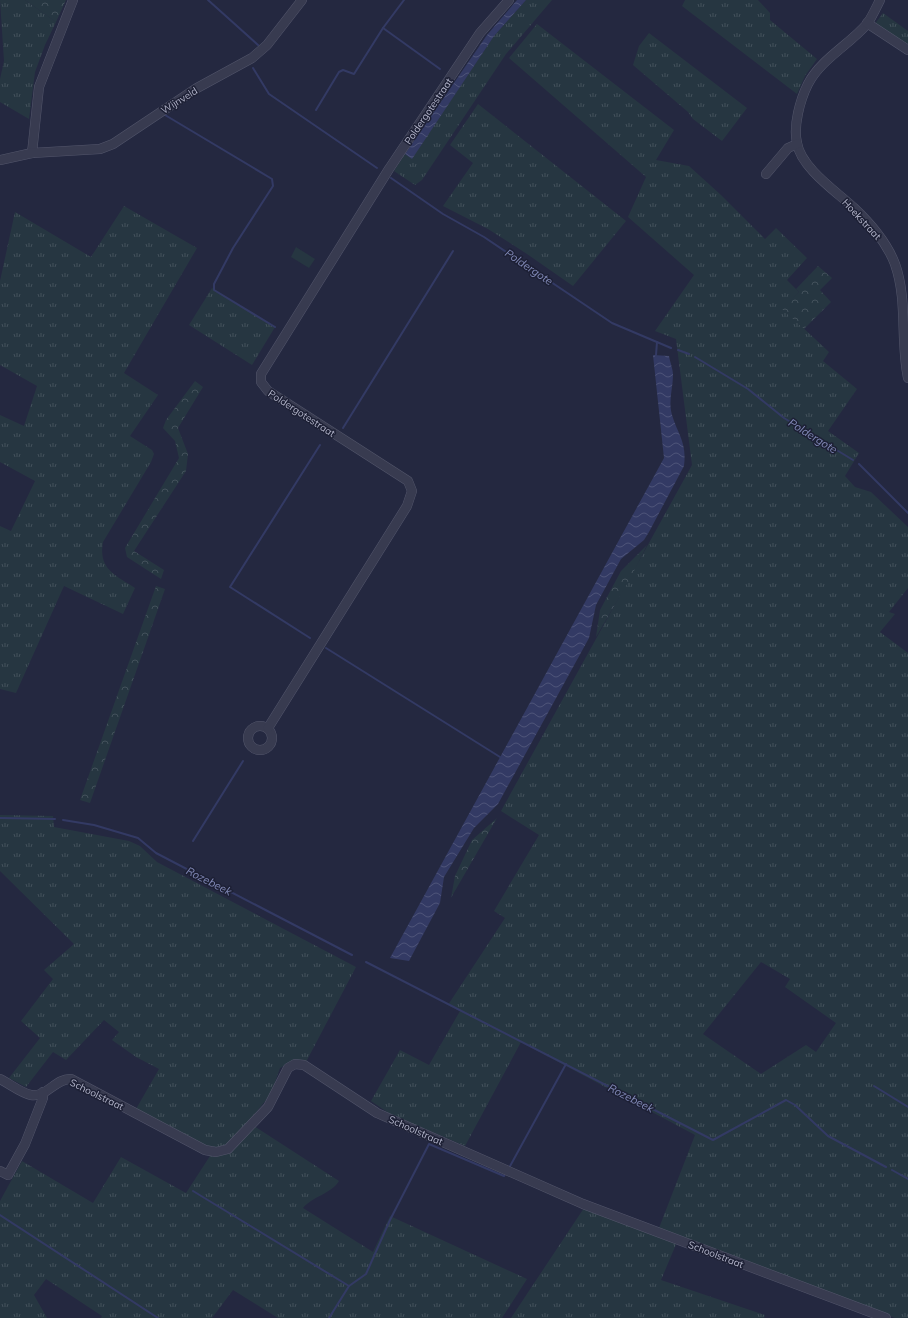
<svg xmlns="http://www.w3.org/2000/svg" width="908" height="1318" viewBox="0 0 908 1318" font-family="Mulish,sans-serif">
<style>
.grass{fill:url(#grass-tufts);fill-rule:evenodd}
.forest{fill:url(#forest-crowns)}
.pitch{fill:#263641}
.water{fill:url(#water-waves)}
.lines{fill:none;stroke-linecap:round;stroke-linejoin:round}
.stream{stroke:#333a64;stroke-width:2}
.minor-casing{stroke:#53566b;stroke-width:10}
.minor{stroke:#383b50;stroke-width:9}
.labels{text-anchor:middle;stroke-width:3;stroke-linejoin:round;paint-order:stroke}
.street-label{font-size:10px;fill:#b4b6cb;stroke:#1d2035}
.water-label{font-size:11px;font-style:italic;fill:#828ab8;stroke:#1d2035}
</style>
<defs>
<pattern id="grass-tufts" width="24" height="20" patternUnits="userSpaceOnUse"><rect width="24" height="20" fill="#263641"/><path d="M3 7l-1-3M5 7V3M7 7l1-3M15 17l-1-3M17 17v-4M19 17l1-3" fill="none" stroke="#43515b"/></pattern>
<pattern id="forest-crowns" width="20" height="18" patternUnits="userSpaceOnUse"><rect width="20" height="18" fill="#263641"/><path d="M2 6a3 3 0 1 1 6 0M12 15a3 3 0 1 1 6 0" fill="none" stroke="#43515b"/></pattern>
<pattern id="water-waves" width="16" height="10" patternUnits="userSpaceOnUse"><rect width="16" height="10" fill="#333a64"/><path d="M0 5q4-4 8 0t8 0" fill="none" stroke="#4e5479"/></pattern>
</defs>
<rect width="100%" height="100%" fill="#242840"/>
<g class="grass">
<path d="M0 0H25L56 22 45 45 35 72 29 119 0 102V79L4 61Z"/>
<path d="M526 0H552L506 54 422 180 415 185 394 171 405 154 412 158 494 36Z"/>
<path d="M685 0H758L770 13V20L817 59 805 76 797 94 682 6Z"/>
<path d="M883 13 908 31V47L874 25Z"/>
<path d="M537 24 674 130 656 160 689 166 721 195 765 239 776 228 807 258 787 280 799 292 783 309 829 352 823 361 857 389 828 431 859 453 845 476 855 487 871 492 908 527V588L889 612 895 614 880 632 908 653V1318H895L659 1228 695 1135 521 1042 465 1146 390 1114 371 1101 400 1050 429 1065 460 1011 448 1005 505 918 494 911 539 835 501 811 692 465 676 339 655 331 694 275 628 217 646 177 509 58ZM761 962 790 979 785 987 836 1023 816 1052 806 1045 761 1074 703 1034Z"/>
<path d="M649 33 747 108 722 141 693 119 688 112 633 65 639 46Z"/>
<path d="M478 104 626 221 573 286 527 254 488 229 443 206 473 163 450 145Z"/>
<path d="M124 206 197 248 124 373 158 395 130 436 152 450 154 454 151 462 103 542C98 569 115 575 135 588L123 614 64 586 16 693 0 689V526L11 531 35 481 0 462V415L24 426 37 386 0 365V281L15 212 91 257Z"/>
<path d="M212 288 275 327 252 365 189 325Z"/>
<path d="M0 815 53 816 54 827 129 841 140 846 157 862 356 967 306 1062 293 1061 280 1068 271 1094 239 1133 223 1147 218 1148 208 1147 136 1109 159 1069 136 1057 112 1040 119 1032 104 1020 66 1060 53 1052 26 1087 9 1078 40 1038 21 1021 53 979 44 970 74 944 0 871Z"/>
<path d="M254 1126 339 1181C331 1194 313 1196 303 1208L373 1252 390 1216 527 1279 502 1318H278L233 1290 212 1318H101L102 1316 46 1279 34 1295 47 1318H0V1201L22 1161 93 1203 121 1157 186 1193 210 1156C228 1160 243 1138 254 1126Z"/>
<path d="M584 1208 677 1242 661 1280 765 1315 764 1318H511Z"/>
</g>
<g class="forest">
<path d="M25 0H66L56 22Z"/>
<path d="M818 266 832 278 820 290 831 302 804 329 782 309 799 292 796 289Z"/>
<path d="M195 381 203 387 178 428 188 454 186 471 134 551 164 570 161 579 127 557 125 548 179 458 175 441 163 428 166 420Z"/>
<path d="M647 545 630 579 596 637 600 610 621 571Z"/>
<path d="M156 586 165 589 90 803 80 800Z"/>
<path d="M497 818 452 896 451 898 455 876 472 840Z"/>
</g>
<path class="pitch" d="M296 247 315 259 309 268 291 257Z"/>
<g class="water">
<path d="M517 0H526L494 36 412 159 405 154 487 35Z"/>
<path d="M653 355 669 356C670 362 673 369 673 375 673 388 668 401 672 415 678 435 687 442 684 466L649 532 644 540 621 559 596 605 589 638 498 804 474 828 444 877 440 903 409 961 390 958 664 458Z"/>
</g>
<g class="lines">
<g class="stream">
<path d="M208 0 258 45"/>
<path d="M383 28 440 69"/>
<path d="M253 68 269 94 377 168"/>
<path d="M316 110 339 72 343 70 354 74 383 28 404 0"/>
<path d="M165 115 272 179 273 186 233 248 214 284V290L275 327"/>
<path d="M391 178 443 214 484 237 612 323 671 348"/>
<path d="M678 350 689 354"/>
<path d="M656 355 657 342"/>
<path d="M695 357 748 389 784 418 853 460"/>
<path d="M343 428 453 251"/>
<path d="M859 464 908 513"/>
<path d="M310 638 230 587 320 445"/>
<path d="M326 648 500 757"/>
<path d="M0 818 55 819"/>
<path d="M63 820 94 825 138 838 156 853 352 955"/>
<path d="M193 841 243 761"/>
<path d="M366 962 713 1140 786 1100 795 1105 828 1136 886 1167"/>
<path d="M874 1086 908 1107"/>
<path d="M509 1168 566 1064"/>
<path d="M892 1170 908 1179"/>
<path d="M193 1191 349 1286"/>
<path d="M0 1215 158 1318"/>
<path d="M329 1318 349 1286 366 1274 390 1220 429 1144 504 1176 505 1174"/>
</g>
<g class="minor-casing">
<g id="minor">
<path d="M880 0C876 8 872 17 867 24 849 45 821 59 808 84 800 100 793 126 797 143 801 168 837 192 854 208 871 224 887 243 895 264 908 301 900 340 908 378"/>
<path d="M867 23 908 50"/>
<path d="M32 153 39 87 73 0"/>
<path d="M0 160 32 153 100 149 113 144 197 88 252 58 267 45 302 0"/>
<path d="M766 174 788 148 797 144"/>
<circle cx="260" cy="738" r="12"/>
<path d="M268 728 407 506 412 491 408 481 268 391 261 382V374L389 169 480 33 509 0"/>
<path d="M0 1079C10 1084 21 1093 31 1095 46 1098 56 1078 71 1079L205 1150 216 1152 228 1149 268 1107 288 1068 295 1064 304 1065 377 1113 583 1204 886 1318"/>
<path d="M0 1171 8 1175 25 1144 43 1098V1092"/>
</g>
</g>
<use href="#minor" class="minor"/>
</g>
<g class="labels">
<g class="street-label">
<text transform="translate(179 100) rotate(-32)" y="4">Wijnveld</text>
<text transform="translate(428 111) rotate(-56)" y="4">Poldergotestraat</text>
<text transform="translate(862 219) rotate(47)" y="4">Hoekstraat</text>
<text transform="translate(302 413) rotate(33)" y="4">Poldergotestraat</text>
<text transform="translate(97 1094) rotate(26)" y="4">Schoolstraat</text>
<text transform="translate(416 1130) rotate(24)" y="4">Schoolstraat</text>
<text transform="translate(716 1254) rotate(21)" y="4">Schoolstraat</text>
</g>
<g class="water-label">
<text transform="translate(529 267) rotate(34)" y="4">Poldergote</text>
<text transform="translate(813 436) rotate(32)" y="4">Poldergote</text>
<text transform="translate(209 881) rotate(27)" y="4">Rozebeek</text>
<text transform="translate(631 1098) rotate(27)" y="4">Rozebeek</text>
</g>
</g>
</svg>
